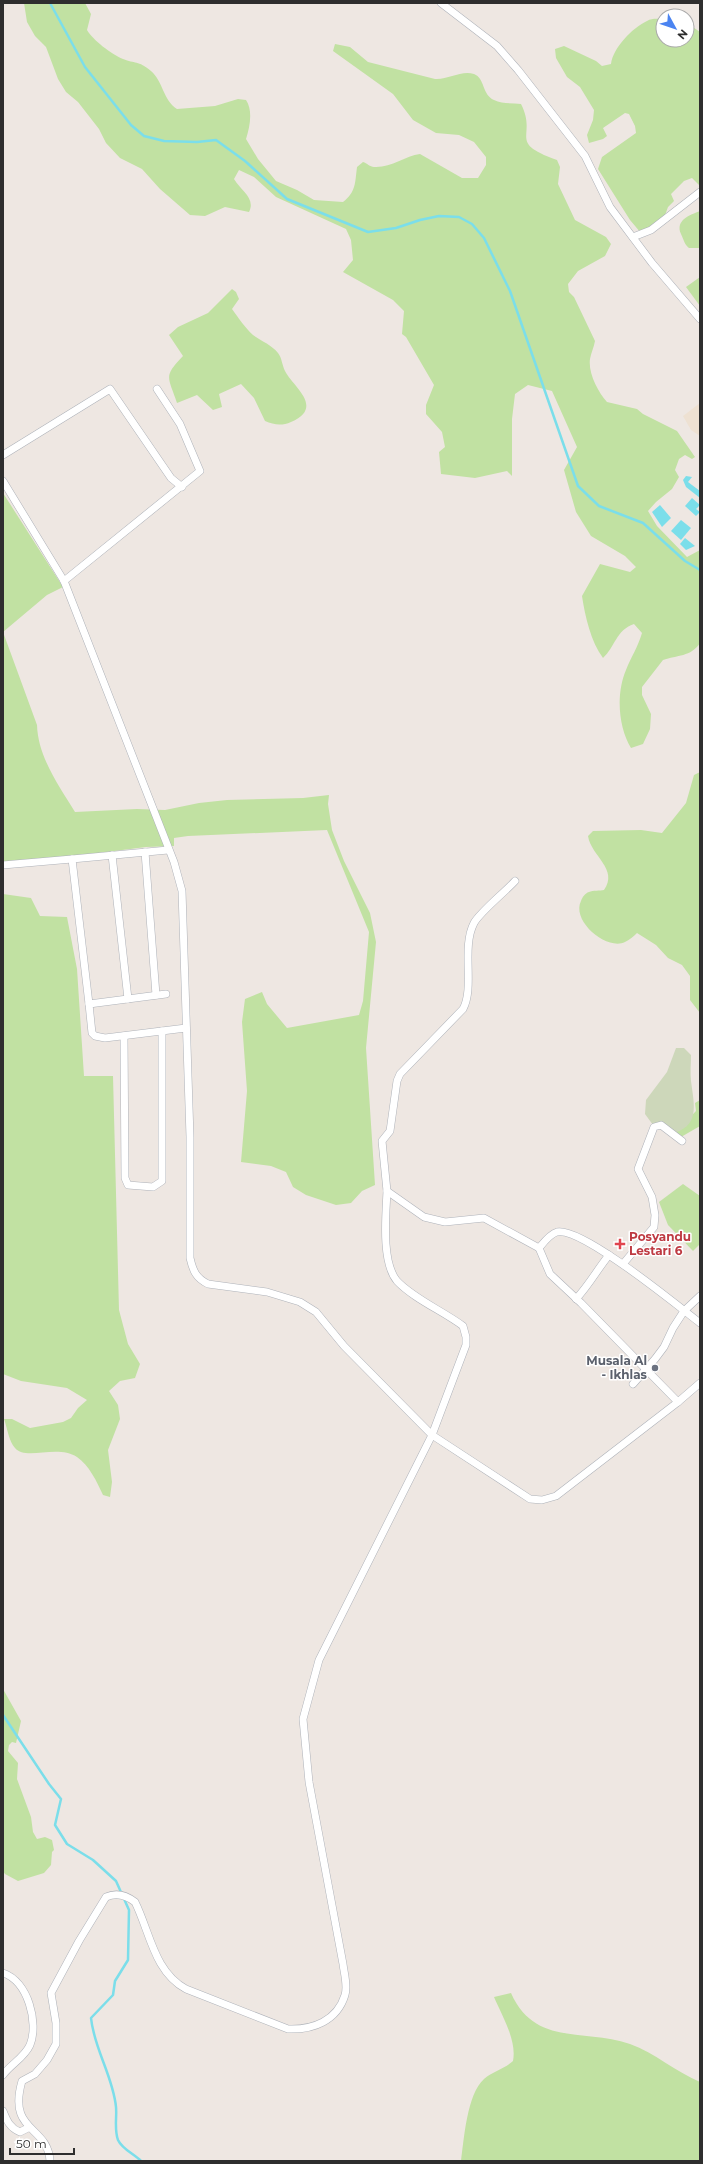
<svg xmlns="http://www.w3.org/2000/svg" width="703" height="2164" viewBox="0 0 703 2164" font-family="Montserrat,sans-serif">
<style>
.education{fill:#eee1d2}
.green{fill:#c1e1a2}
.cemetery{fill:#cdd7ba}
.water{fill:#7bdeea}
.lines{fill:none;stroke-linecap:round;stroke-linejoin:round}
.stream{stroke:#7bdeea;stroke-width:2.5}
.street-casing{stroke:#aeb2b9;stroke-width:8}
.street{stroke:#fff;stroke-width:7}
.health-dot{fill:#e0444e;stroke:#fff;stroke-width:1.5}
.worship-dot{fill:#6b7280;stroke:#fff;stroke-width:1.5}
.labels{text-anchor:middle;stroke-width:3;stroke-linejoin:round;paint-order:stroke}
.health-label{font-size:12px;font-weight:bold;fill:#be3a42;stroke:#fff;text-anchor:start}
.worship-label{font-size:12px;font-weight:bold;fill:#5b616d;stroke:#fff;text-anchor:end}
</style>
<rect width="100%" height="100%" fill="#eee7e2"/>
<path class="education" d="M700 403V436L691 430 683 416Z"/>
<g class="green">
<path d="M24 3H85L91 14 87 30C93 40 111 54 123 59 135 64 138 60 151 71 163 81 163 100 177 109L215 106 238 99 246 100C253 110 250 127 246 139L258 159 276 181 297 190 314 200 343 202C356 192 355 183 357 167L363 162C367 163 370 167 374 167 391 168 405 156 420 154L462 178H478L486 165V157L474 142 459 135 436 133 413 120 393 94 333 51 335 44 350 47 368 62 435 79C448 80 461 70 474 74 485 78 482 95 494 100 502 104 512 103 521 104 538 137 506 142 557 160L560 167 558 184 575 220 606 237 611 244 605 256 578 271 568 284 569 292 574 297 595 341C594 347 591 353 590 359 588 373 598 392 607 402L637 409 643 414 677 431 695 457 692 459 685 455 679 459 675 470 679 477 672 489 656 502 648 511 657 526 687 557 700 550V643C691 657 677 655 663 660L642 687V695L651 714 650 729 643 744 631 748C618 727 616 693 626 670 631 657 638 647 642 633L634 624C616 630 615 647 603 658 591 642 585 616 582 596L600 564 630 572 636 567 625 556 591 536 576 512 564 470 577 447 552 391 528 385 515 394 512 419V476L507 471 475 478 441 474 439 452 445 447 442 432 426 414V405L434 385 406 337 402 334 404 311 393 300 343 272 353 260 351 240 346 229 276 197 254 177 239 170 234 179C241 191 256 198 249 212L225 207 205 216 190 215 160 189 142 169 120 158 106 143 99 129 78 102 66 92 58 79 46 47 35 36 27 22Z"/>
<path d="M663 19V40H687V23L700 32V186L692 178 684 181 671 194 674 201 668 207 664 218 641 233 630 220 598 169 602 157 636 133 635 126 629 114 625 113 603 128 607 136 603 139 589 143 587 135 593 120 594 110 580 87 567 77 556 58 555 49 564 46 596 61 602 66 611 64C613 48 632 28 647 21 652 18 658 19 663 19Z"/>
<path d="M700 211V248H689C684 244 684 240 681 234 675 220 690 215 700 211Z"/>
<path d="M700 277V306L686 287Z"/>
<path d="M232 289 236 292 239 299 232 309C238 317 245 328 253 335 261 341 272 345 278 353 282 358 282 365 285 371 293 387 325 407 291 422 282 426 274 425 265 421L254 398 241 384 219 394 222 407 213 410 197 395 177 403C168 376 163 377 183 356L169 335 178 327 208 313Z"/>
<path d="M3 493 63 587 47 595 3 632 37 725C38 757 59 786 75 812L137 809 165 810 199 803 227 800 303 798 329 795 328 804 332 830 344 861 370 913 376 942 366 1048 375 1185 362 1191 351 1203 336 1205 306 1195 293 1187 286 1172 271 1166 241 1162 247 1091 242 1022 245 999 262 992 267 1004 287 1028 359 1015 363 1001 369 932 327 830 188 836 174 838V846L146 847 3 865Z"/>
<path d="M700 772V1013L690 1000V976L682 965 668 958 656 945 637 933C634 936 629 940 625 942 607 951 571 921 581 901 582 898 585 893 589 892 593 890 600 891 604 890 619 869 591 856 588 836L593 831 641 830 662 833 686 803 694 775Z"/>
<path d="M3 894 31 898 40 916 67 917 77 969 84 1076H113L119 1310 128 1344 140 1364 135 1378 120 1381 109 1391 118 1405 120 1419 108 1450 112 1482 110 1497 103 1495C97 1482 89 1465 77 1457 57 1444 26 1461 15 1448 9 1442 7 1427 4 1419H12L30 1428 63 1422 71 1418 78 1408 87 1400 67 1388 21 1381 3 1374Z"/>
<path d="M700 1100V1126L681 1137 675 1133 696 1111 695 1103Z"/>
<path d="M683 1184 700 1196V1244L693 1251 668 1225 659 1202Z"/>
<path d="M3 1689 21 1721 16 1743 12 1742 9 1745 8 1751 18 1763 17 1779 31 1817 33 1832 37 1839 45 1837 52 1840 54 1850 52 1852 51 1865 44 1873 18 1881 5 1874 3 1871Z"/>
<path d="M511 1993C535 2047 584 2028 630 2044 655 2053 676 2072 700 2082V2161H461C464 2139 467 2094 484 2079 493 2071 504 2069 513 2061 517 2040 502 2016 494 1997Z"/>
</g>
<path class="cemetery" d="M676 1048H684L691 1055C691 1064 690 1072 691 1081 694 1105 701 1127 670 1134L653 1125 645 1114 646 1100 667 1072Z"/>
<g class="water">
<path d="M686 476 692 477 688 482 700 491V498L686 487 683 480Z"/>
<path d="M692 498 700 505 696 509 700 512 696 516 685 506Z"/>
<path d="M660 505 671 518 662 527 652 512Z"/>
<path d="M681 520 691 528 681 540 671 531Z"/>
<path d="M685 538 695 546 686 550 680 544Z"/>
</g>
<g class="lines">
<g class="stream">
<path d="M50 3 85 67 131 125 144 136 164 141 197 142 216 140 245 161 287 199 368 232 396 228 420 220 439 216 459 217 472 224 484 238 510 291 578 486 599 506 643 523 685 561 700 570"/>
<path d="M3 1715 49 1784 61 1799 55 1825 67 1844 93 1860 116 1881 129 1910 128 1960 115 1981 113 1995 91 2018C94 2049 113 2076 116 2107 117 2118 114 2129 118 2140 122 2149 134 2154 141 2161"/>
</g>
<g class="street-casing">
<g id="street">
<path d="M441 3 497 46 518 70 585 156 610 207 652 263 700 319"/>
<path d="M633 237 651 230 700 192"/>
<path d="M3 455 110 389 171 478 182 487"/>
<path d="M3 481 64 581 174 862 182 891 190 1137V1258C193 1271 196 1278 208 1284L267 1292 300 1302 316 1312 344 1346 432 1435 530 1499 542 1500 556 1496 678 1402 700 1383"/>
<path d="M64 581 200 471 180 424 157 389"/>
<path d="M145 852 156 995"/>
<path d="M112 855 128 999"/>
<path d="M3 865 72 859"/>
<path d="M515 881C505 892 480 912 474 923 461 948 475 987 463 1009L400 1074 397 1081 390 1131 382 1141 387 1191 424 1217 445 1222 484 1218 539 1248 550 1274 581 1303 678 1402"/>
<path d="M166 994 89 1004 72 859 168 850"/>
<path d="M89 1004 92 1033 95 1036 105 1038 186 1028"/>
<path d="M124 1036 125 1178 128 1185 153 1187 162 1181V1031"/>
<path d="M539 1248C544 1242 550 1234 557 1232 581 1226 678 1306 700 1323"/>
<path d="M623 1264 654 1227 655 1215 652 1197 638 1169 654 1127 661 1125 682 1141"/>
<path d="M576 1299C589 1285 597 1270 609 1255"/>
<path d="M633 1384 655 1359 664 1347 673 1328 684 1311 700 1296"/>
<path d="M3 1973C28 1981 39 2023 30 2045 24 2058 11 2064 3 2075"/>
<path d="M3 2111C7 2121 10 2128 20 2132L28 2128"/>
<path d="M50 2161C48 2125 7 2133 22 2081L35 2074 47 2060 56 2044V2023L51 1993 79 1941 106 1897C117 1892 126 1895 135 1902 150 1932 154 1972 186 1989L288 2029C313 2030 337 2021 345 1995 348 1986 344 1973 343 1964L309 1782 303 1719 319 1660 432 1435 466 1345V1337L463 1326C443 1311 414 1299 397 1281 381 1262 386 1214 387 1191"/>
</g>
</g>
<use href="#street" class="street"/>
</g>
<path class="health-dot" d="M618 1238h4v4h4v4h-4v4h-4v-4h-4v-4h4z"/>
<circle class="worship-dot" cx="655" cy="1368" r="4"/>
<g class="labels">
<g class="health-label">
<text x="629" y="1241">Posyandu<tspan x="629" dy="14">Lestari 6</tspan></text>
</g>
<g class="worship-label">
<text x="647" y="1365">Musala Al<tspan x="647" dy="14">- Ikhlas</tspan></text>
</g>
</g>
<rect width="703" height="2164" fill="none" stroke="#2e2e2e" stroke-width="8"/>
<g transform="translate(675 28) rotate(130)"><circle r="19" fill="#ffffff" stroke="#ababab"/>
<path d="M0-3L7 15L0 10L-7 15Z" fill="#4b84f1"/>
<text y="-6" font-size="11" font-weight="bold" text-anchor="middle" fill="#2e2e2e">N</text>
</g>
<path d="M10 2148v6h64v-6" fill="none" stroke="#2e2e2e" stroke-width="2"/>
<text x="16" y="2148" font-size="12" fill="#2e2e2e" stroke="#ffffff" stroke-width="3" paint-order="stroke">50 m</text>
</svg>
